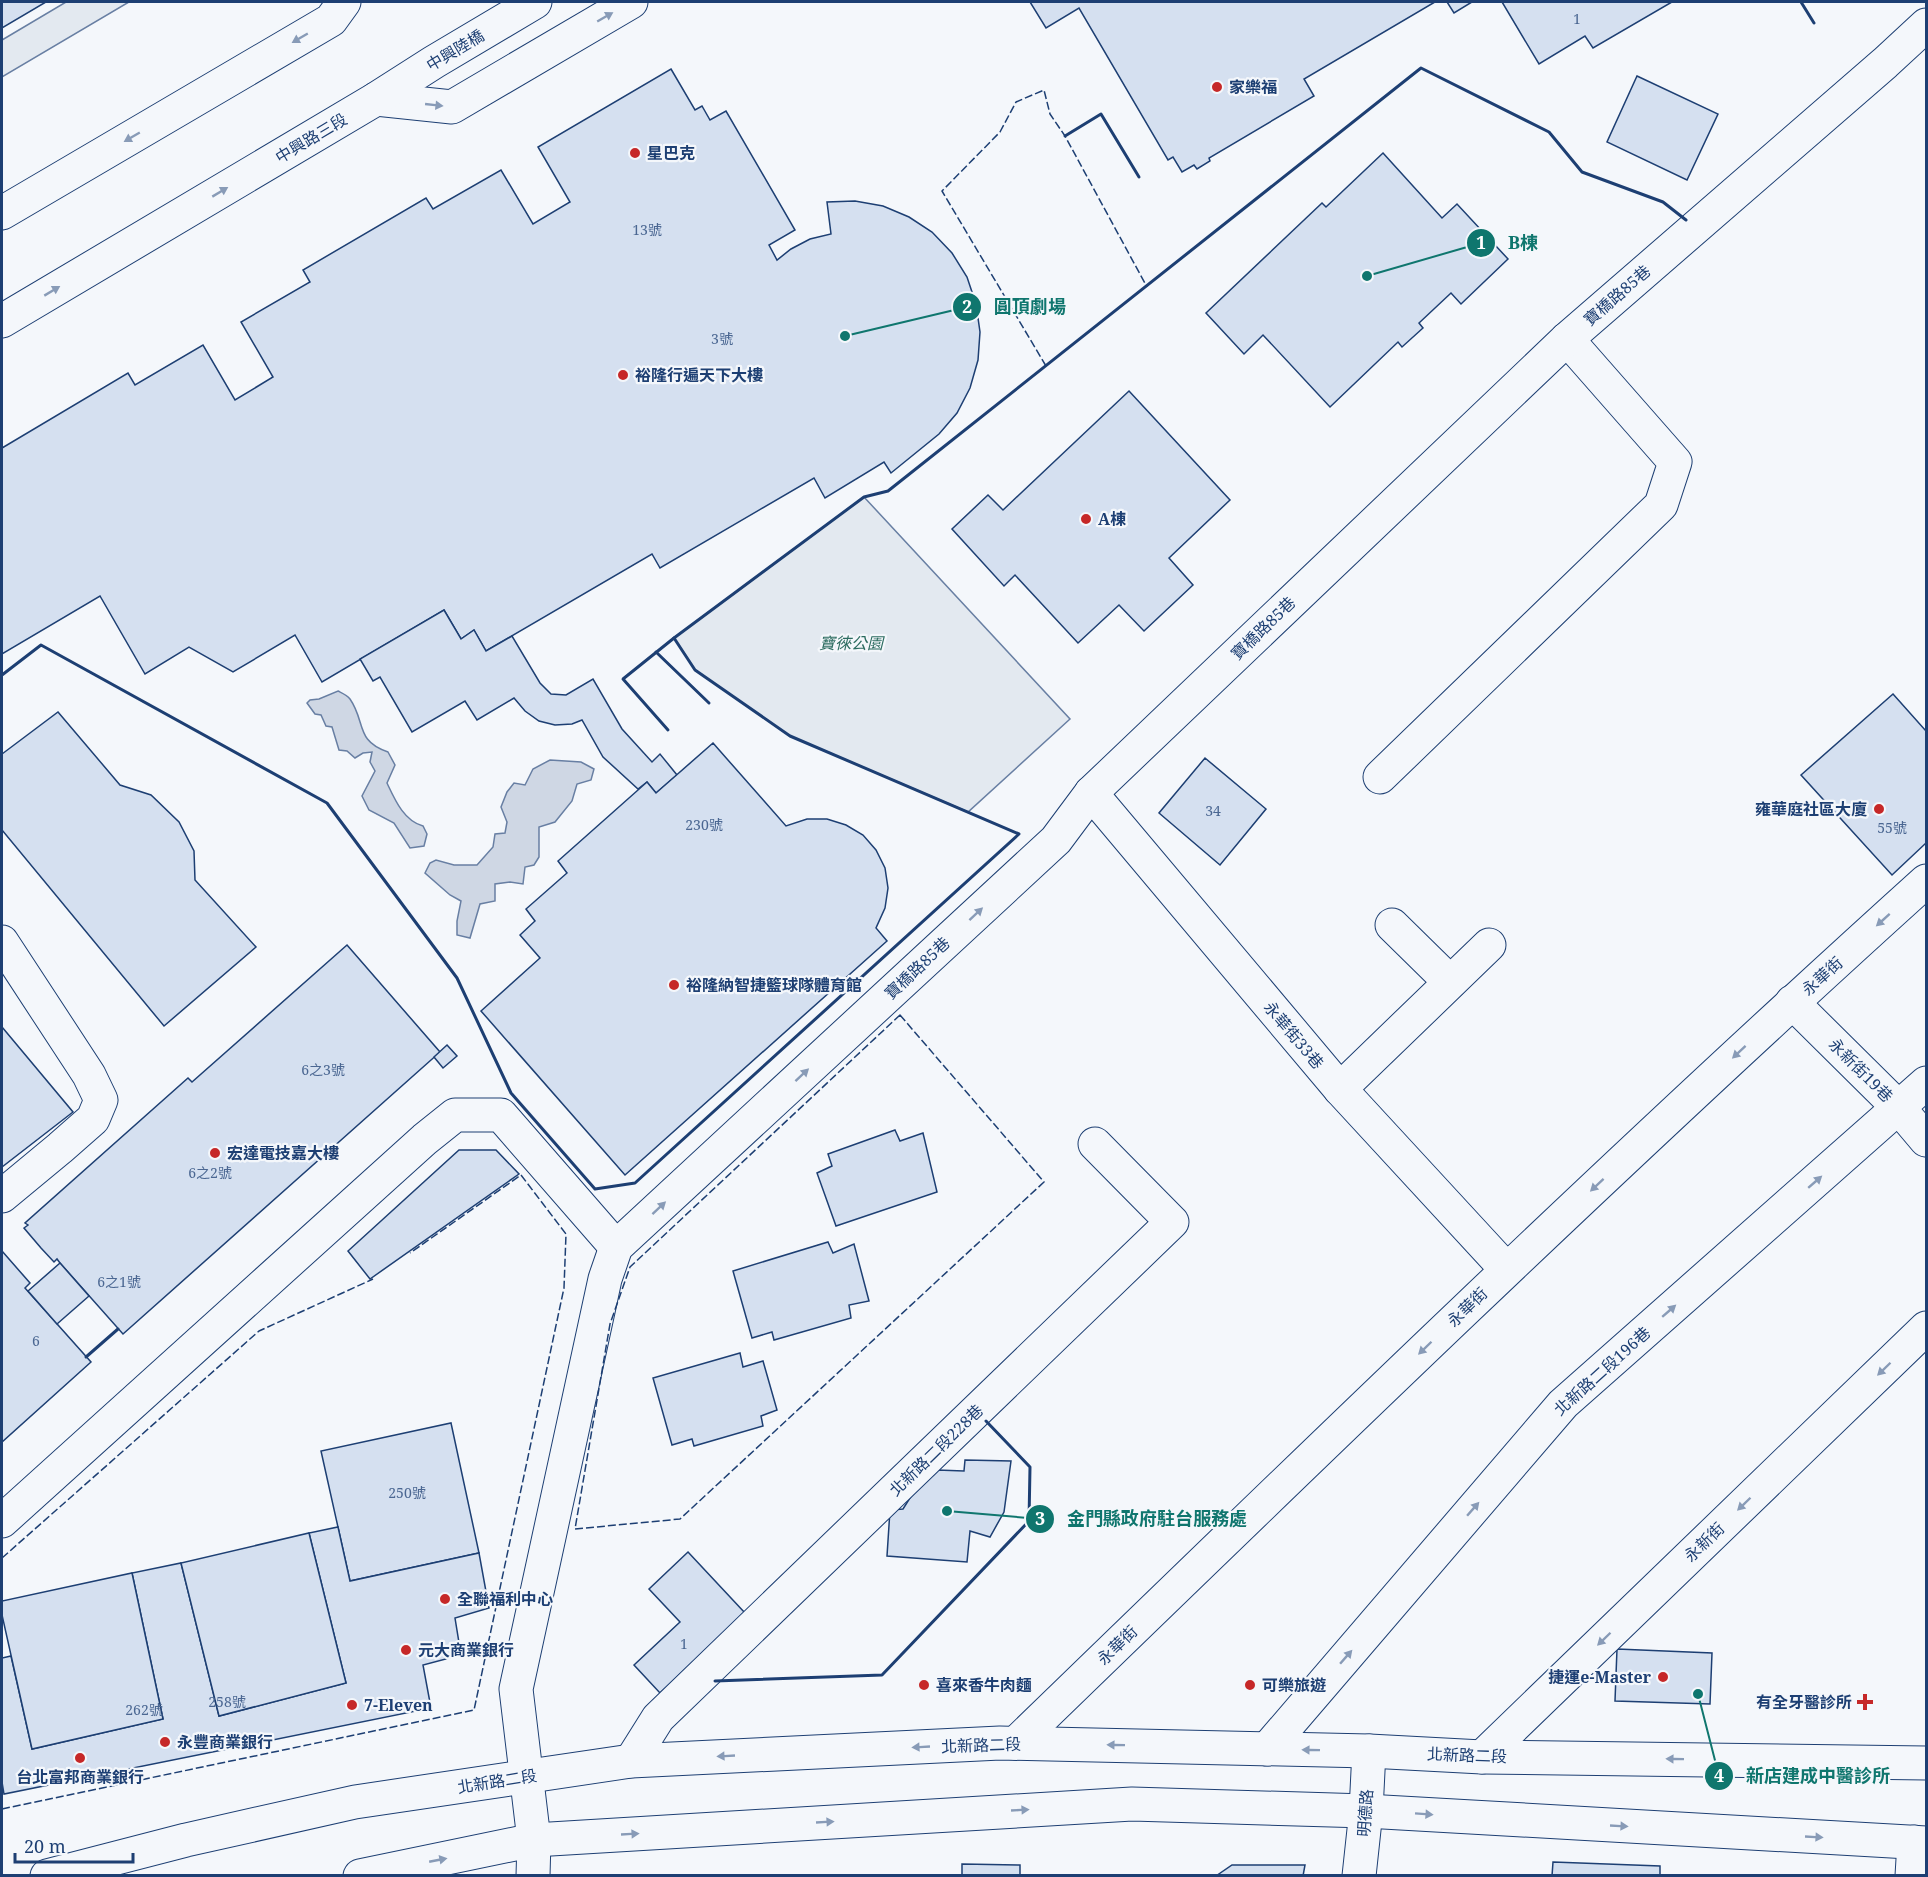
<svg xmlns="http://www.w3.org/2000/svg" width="1928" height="1877" viewBox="0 0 1928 1877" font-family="'Noto Serif','Noto Sans TC',serif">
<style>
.green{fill:#e3e9f0;stroke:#687fa3;stroke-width:1.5}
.water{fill:#cfd7e4;stroke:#687fa3;stroke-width:1.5}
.building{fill:#d5e0f0;stroke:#1d3f73;stroke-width:1.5}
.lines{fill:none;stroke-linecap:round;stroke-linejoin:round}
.minor-casing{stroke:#1d3f73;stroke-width:35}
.major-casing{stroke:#1d3f73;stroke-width:35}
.minor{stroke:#f4f7fb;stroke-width:33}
.major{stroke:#f4f7fb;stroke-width:33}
.fence{stroke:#1d3f73;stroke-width:1.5;stroke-dasharray:8 3;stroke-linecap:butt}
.wall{stroke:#1d3f73;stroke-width:3}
.oneway{fill:#889bb7}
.poi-dot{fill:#c62828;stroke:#f4f7fb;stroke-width:2}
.labels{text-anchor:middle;stroke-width:4.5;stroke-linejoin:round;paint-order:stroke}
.number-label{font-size:14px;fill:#4b6792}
.street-label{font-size:16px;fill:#1d3f73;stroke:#f4f7fb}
.poi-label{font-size:16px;font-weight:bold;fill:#1d3f73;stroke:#f4f7fb;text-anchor:start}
.park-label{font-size:16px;font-style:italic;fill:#2c6c60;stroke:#f4f7fb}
.leader{fill:none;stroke:#0f766e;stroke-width:2}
.callout-dot{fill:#0f766e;stroke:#f4f7fb;stroke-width:2}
.mark-label{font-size:18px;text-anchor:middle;font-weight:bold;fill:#fff}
.callout-label{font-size:18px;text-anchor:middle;font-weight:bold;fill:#0f766e;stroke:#f4f7fb;stroke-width:4.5;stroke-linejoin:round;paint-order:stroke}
</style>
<rect width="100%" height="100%" fill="#f4f7fb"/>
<g class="green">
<path d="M66 2H129L2 77V40Z"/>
<path d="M864 497 1070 719 968 812 790 736 695 670 674 638Z"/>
</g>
<g class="water">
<path d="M338 691C342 693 347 695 350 699 366 722 355 741 388 752L395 765 387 783C395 800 404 821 423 826L427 834 424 846 410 848 394 823 369 810 362 796 375 771 370 762 372 752 363 753 355 758 347 751 339 750 332 727 326 726 321 715 315 714 307 703 310 700 319 699Z"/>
<path d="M550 760 581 762 594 769 591 780 577 784 572 801 555 822 539 827V857L534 865 525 867 523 884 510 882 495 884V901L480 904 470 938 457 935V921L461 901 450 895 425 873 430 863 436 860 454 865H477L493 847 495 834 505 833 507 822 501 807 507 792 514 783 525 785 533 769Z"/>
</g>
<g class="building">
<path d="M2 2H46L2 28Z"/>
<path d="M1030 2H1435L1304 79 1314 96 1209 158 1210 161 1197 169 1194 165 1182 172 1173 157 1168 160 1079 8 1046 28Z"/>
<path d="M1447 2H1472L1454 13Z"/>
<path d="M1502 2H1672L1593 48 1585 36 1539 64Z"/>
<path d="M671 69 695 110 702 106 710 120 726 111 795 230 769 245 777 260 791 249 810 239 831 234 827 202 855 201 883 206 909 217 932 232 952 253 967 277 976 304 980 332 978 360 970 388 957 413 939 434 891 473 884 462 825 498 814 478 660 568 652 554 486 651 474 630 461 639 444 610 322 682 295 635 233 672 189 647 145 674 100 596 2 654V448L128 373 135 385 203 345 235 400 273 377 241 322 310 282 303 270 426 198 433 209 501 170 533 224 570 202 538 147Z"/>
<path d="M1637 76 1718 114 1687 180 1607 142Z"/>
<path d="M1383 153 1442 218 1457 204 1508 259 1461 304 1451 293 1419 323 1423 328 1402 347 1398 342 1330 407 1263 335 1244 354 1206 313 1322 203 1326 207Z"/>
<path d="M1129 391 1230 500 1169 558 1193 585 1144 631 1119 605 1078 643 1015 575 1004 586 952 529 988 495 1003 510Z"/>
<path d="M444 610 461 639 474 630 486 651 512 636 540 683 551 694 566 695 593 679 622 729 652 762 660 754 677 775 656 793 647 782 638 789 603 757 582 720 572 724 555 725 539 721 525 711 514 698 477 720 465 701 412 732 380 677 373 681 360 659Z"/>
<path d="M1893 694 1926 731V843L1892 875 1801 775Z"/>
<path d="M58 712 120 785 151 795 179 822 194 851 195 880 256 947 164 1026 2 830V754Z"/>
<path d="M713 743 786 826 807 819H827L846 825 863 835 876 850 885 868 888 888 885 908 876 928 887 941 625 1175 481 1011 540 958 520 935 535 921 526 909 567 873 558 861 647 782 656 793Z"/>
<path d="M1205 758 1266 809 1220 865 1159 813Z"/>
<path d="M347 945 440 1052 123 1334 60 1263 57 1259 54 1262 41 1248 24 1228 28 1225 25 1223 188 1078 192 1082Z"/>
<path d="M2 1027 73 1112 2 1167Z"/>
<path d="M447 1045 457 1056 443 1068 434 1057Z"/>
<path d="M895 1130 900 1141 923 1133 937 1192 836 1226 817 1173 832 1166 828 1154Z"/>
<path d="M459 1150H496L519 1174 370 1279 348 1251Z"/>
<path d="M828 1242 833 1253 854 1244 869 1301 849 1305 851 1318 774 1340 772 1332 752 1338 733 1271Z"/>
<path d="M2 1251 30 1283 25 1288 91 1362 2 1442Z"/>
<path d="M60 1263 89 1296 57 1324 28 1291Z"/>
<path d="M740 1353 743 1367 763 1361 777 1410 761 1416 763 1426 694 1446 692 1439 672 1445 653 1378Z"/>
<path d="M451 1423 479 1553 350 1581 321 1451Z"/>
<path d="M965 1460 1011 1461 1004 1512 990 1537 970 1531 967 1562 887 1556 890 1510 903 1509 915 1490 937 1470 964 1471Z"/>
<path d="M338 1527 350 1581 479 1553 489 1608 455 1618 461 1655 423 1665 431 1708 4 1794 2 1782V1658L11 1656 32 1749 163 1719 132 1573 181 1563 219 1716 346 1683 309 1533Z"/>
<path d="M309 1533 346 1683 219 1716 181 1563Z"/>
<path d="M688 1552 745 1613 660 1693 634 1665 680 1622 649 1589Z"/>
<path d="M132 1573 163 1719 32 1749 2 1615V1601Z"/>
<path d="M1617 1649 1712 1653 1710 1704 1615 1701Z"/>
<path d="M1553 1862 1660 1866V1876H1552Z"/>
<path d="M962 1864 1020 1865V1876H962Z"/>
<path d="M1232 1865H1305L1303 1876H1216Z"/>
</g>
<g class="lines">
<g class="minor-casing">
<g id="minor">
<path d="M376 99 452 107 631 2"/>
<path d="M2 213 331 20 344 2"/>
<path d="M2 321 376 99 434 62 535 2"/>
<path d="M1380 777 1661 505 1675 462 1567 339"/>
<path d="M1091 793 1340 1089 1506 1269"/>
<path d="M1392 925 1450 982"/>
<path d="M2 942 89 1075 101 1100 93 1119 60 1148 2 1196"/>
<path d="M1792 1002 1899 1108 1926 1140"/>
<path d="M1340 1089 1489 945"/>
<path d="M2 1521 425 1139 455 1115H501L616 1247"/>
<path d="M1016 1743C1316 1452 1616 1161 1926 881"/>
<path d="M1267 1749 1563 1404 1926 1083"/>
<path d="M1482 1757 1926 1328"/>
<path d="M631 1761 658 1718 1172 1222 1095 1144"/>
<path d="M533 1876 534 1840 516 1689 605 1279 616 1247 1056 840 1091 793 1567 339 1885 63 1926 25"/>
<path d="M1359 1876 1366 1811 1369 1751"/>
<path d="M1912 1876 1914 1842"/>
</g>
</g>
<g class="major-casing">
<g id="major">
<path d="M47 1876 186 1840 355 1802 631 1761 1000 1743 1369 1751 1482 1757 1926 1763"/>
<path d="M360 1876 534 1840 1132 1804 1366 1811 1926 1843"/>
</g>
</g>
<use href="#minor" class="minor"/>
<use href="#major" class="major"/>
<g class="fence">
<path d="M1046 366 942 191 1000 132 1016 102 1044 90 1050 114 1065 136 1147 287"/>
<path d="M900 1015 1044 1182 680 1519 575 1529 610 1324 630 1267Z"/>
<path d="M2 1558 259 1331 373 1279"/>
<path d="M2 1809 474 1710 564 1288 566 1234 521 1175 410 1253"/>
</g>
<g class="wall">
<path d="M1801 2 1814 23"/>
<path d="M1065 136 1101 114 1139 177"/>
<path d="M656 652 709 703"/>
<path d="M2 675 41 645 327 803 457 978 511 1093 595 1189 635 1183 1019 834 790 736 695 670 674 638 864 497 888 491 1421 68 1549 132 1582 172 1663 202 1686 220"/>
<path d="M668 730 623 679 674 638"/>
<path d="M86 1357 118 1329"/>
<path d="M715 1681 882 1675 1029 1521 1030 1467 986 1421"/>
</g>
</g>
<defs><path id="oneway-solid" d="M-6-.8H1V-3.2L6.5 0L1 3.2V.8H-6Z" transform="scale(1.5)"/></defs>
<g class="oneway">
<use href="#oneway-solid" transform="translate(605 17) rotate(-30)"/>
<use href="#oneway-solid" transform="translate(300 38) rotate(150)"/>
<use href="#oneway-solid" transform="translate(434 105) rotate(6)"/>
<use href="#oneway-solid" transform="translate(132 137) rotate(150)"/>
<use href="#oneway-solid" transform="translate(220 192) rotate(-31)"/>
<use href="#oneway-solid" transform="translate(52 291) rotate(-31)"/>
<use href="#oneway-solid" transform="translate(976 914) rotate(-43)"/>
<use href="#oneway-solid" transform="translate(1883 920) rotate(138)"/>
<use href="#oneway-solid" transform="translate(1739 1052) rotate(137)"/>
<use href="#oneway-solid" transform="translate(802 1075) rotate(-43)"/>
<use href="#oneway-solid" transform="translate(1815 1182) rotate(-41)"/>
<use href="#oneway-solid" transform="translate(1597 1185) rotate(137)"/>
<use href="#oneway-solid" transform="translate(659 1208) rotate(-43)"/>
<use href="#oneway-solid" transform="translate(1669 1311) rotate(-41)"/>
<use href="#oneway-solid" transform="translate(1425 1348) rotate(136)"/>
<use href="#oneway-solid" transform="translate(1884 1369) rotate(136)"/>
<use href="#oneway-solid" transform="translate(1744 1504) rotate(136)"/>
<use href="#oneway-solid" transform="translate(1473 1509) rotate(-49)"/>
<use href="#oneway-solid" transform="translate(1604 1639) rotate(136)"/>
<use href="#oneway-solid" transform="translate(1346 1657) rotate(-49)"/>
<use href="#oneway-solid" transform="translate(1116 1745) rotate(-179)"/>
<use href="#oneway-solid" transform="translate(921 1747) rotate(177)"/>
<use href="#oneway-solid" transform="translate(1311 1750) rotate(-179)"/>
<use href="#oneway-solid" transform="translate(726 1756) rotate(177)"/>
<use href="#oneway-solid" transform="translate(1675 1759) rotate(-179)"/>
<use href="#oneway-solid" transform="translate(1020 1810) rotate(-3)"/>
<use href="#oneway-solid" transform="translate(1424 1814) rotate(4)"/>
<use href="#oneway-solid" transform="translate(825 1822) rotate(-3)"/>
<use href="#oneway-solid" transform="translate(1619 1826) rotate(3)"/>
<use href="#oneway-solid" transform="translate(630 1834) rotate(-3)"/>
<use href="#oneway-solid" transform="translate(1814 1837) rotate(3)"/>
<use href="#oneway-solid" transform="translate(438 1860) rotate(-11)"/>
</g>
<g class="poi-dot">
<circle cx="1217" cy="87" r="6"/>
<circle cx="635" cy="153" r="6"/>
<circle cx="623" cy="375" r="6"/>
<circle cx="1086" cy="519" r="6"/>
<circle cx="1879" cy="809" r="6"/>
<circle cx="674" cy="985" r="6"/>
<circle cx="215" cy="1153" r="6"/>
<circle cx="445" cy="1599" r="6"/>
<circle cx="406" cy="1650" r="6"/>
<circle cx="1663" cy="1677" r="6"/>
<circle cx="924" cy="1685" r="6"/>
<circle cx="1250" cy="1685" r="6"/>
<path d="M1862 1693h6v6h6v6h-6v6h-6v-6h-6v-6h6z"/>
<circle cx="352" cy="1705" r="6"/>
<circle cx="165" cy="1742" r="6"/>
<circle cx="80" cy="1758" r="6"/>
</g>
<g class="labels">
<g class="number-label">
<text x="1577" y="24">1</text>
<text x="647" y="235">13號</text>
<text x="722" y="344">3號</text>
<text x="1213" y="816">34</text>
<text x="704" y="830">230號</text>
<text x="1892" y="833">55號</text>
<text x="323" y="1075">6之3號</text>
<text x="210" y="1178">6之2號</text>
<text x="119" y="1287">6之1號</text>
<text x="36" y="1346">6</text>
<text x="407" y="1498">250號</text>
<text x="684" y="1649">1</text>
<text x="227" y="1707">258號</text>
<text x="144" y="1715">262號</text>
</g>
<g class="street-label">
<text transform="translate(455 50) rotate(-31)" y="6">中興陸橋</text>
<text transform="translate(311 138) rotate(-31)" y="6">中興路三段</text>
<text transform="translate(1617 295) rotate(-41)" y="6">寶橋路85巷</text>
<text transform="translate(1263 628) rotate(-44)" y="6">寶橋路85巷</text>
<text transform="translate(917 968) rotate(-43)" y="6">寶橋路85巷</text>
<text transform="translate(1822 976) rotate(-42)" y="6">永華街</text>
<text transform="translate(1294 1035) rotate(50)" y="6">永華街33巷</text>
<text transform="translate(1861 1070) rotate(45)" y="6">永新街19巷</text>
<text transform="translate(1467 1307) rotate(-44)" y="6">永華街</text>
<text transform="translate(1602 1371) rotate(-42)" y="6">北新路二段196巷</text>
<text transform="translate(936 1450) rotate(-44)" y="6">北新路二段228巷</text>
<text transform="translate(1704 1542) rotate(-44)" y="6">永新街</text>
<text transform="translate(1117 1645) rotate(-44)" y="6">永華街</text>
<text transform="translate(981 1745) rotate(-2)" y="6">北新路二段</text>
<text transform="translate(1467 1755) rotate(2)" y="6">北新路二段</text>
<text transform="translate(497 1781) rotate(-9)" y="6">北新路二段</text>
<text transform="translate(1365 1813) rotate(-86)" y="6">明德路</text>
</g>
<g class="poi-label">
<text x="1229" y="93">家樂福</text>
<text x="647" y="159">星巴克</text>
<text x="635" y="381">裕隆行遍天下大樓</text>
<text x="1098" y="525">A棟</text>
<text x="1867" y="815" text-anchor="end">雍華庭社區大廈</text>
<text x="686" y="991">裕隆納智捷籃球隊體育館</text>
<text x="227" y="1159">宏達電技嘉大樓</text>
<text x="457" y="1605">全聯福利中心</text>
<text x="418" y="1656">元大商業銀行</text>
<text x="1651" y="1683" text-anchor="end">捷運e-Master</text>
<text x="936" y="1691">喜來香牛肉麵</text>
<text x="1262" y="1691">可樂旅遊</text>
<text x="1852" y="1708" text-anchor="end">有全牙醫診所</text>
<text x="364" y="1711">7-Eleven</text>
<text x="177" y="1748">永豐商業銀行</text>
<text x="80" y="1783" text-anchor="middle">台北富邦商業銀行</text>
</g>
<g class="park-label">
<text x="851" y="649">寶徠公園</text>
</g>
</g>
<path class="leader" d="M1367 276L1481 243M845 336L967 307M947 1511L1040 1519M1698 1694L1719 1776"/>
<g class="callout-dot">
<circle cx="1367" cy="276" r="6"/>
<circle cx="845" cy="336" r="6"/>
<circle cx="947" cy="1511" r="6"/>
<circle cx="1698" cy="1694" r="6"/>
<circle cx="1481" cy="243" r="15"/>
<circle cx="967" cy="307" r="15"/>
<circle cx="1040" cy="1519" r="15"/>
<circle cx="1719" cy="1776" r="15"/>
</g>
<g class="mark-label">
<text x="1481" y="249">1</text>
<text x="967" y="313">2</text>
<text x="1040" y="1525">3</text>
<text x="1719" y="1782">4</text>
</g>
<g class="callout-label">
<text x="1523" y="249">B棟</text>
<text x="1030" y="313">圓頂劇場</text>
<text x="1157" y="1525">金門縣政府駐台服務處</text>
<text x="1818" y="1782">新店建成中醫診所</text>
</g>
<rect width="1928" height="1877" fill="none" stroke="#1d3f73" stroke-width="6"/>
<path d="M15 1853v9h118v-9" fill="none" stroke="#1d3f73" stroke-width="3"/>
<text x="24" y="1853" font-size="18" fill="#1d3f73" stroke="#f4f7fb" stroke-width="4.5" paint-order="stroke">20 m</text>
</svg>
